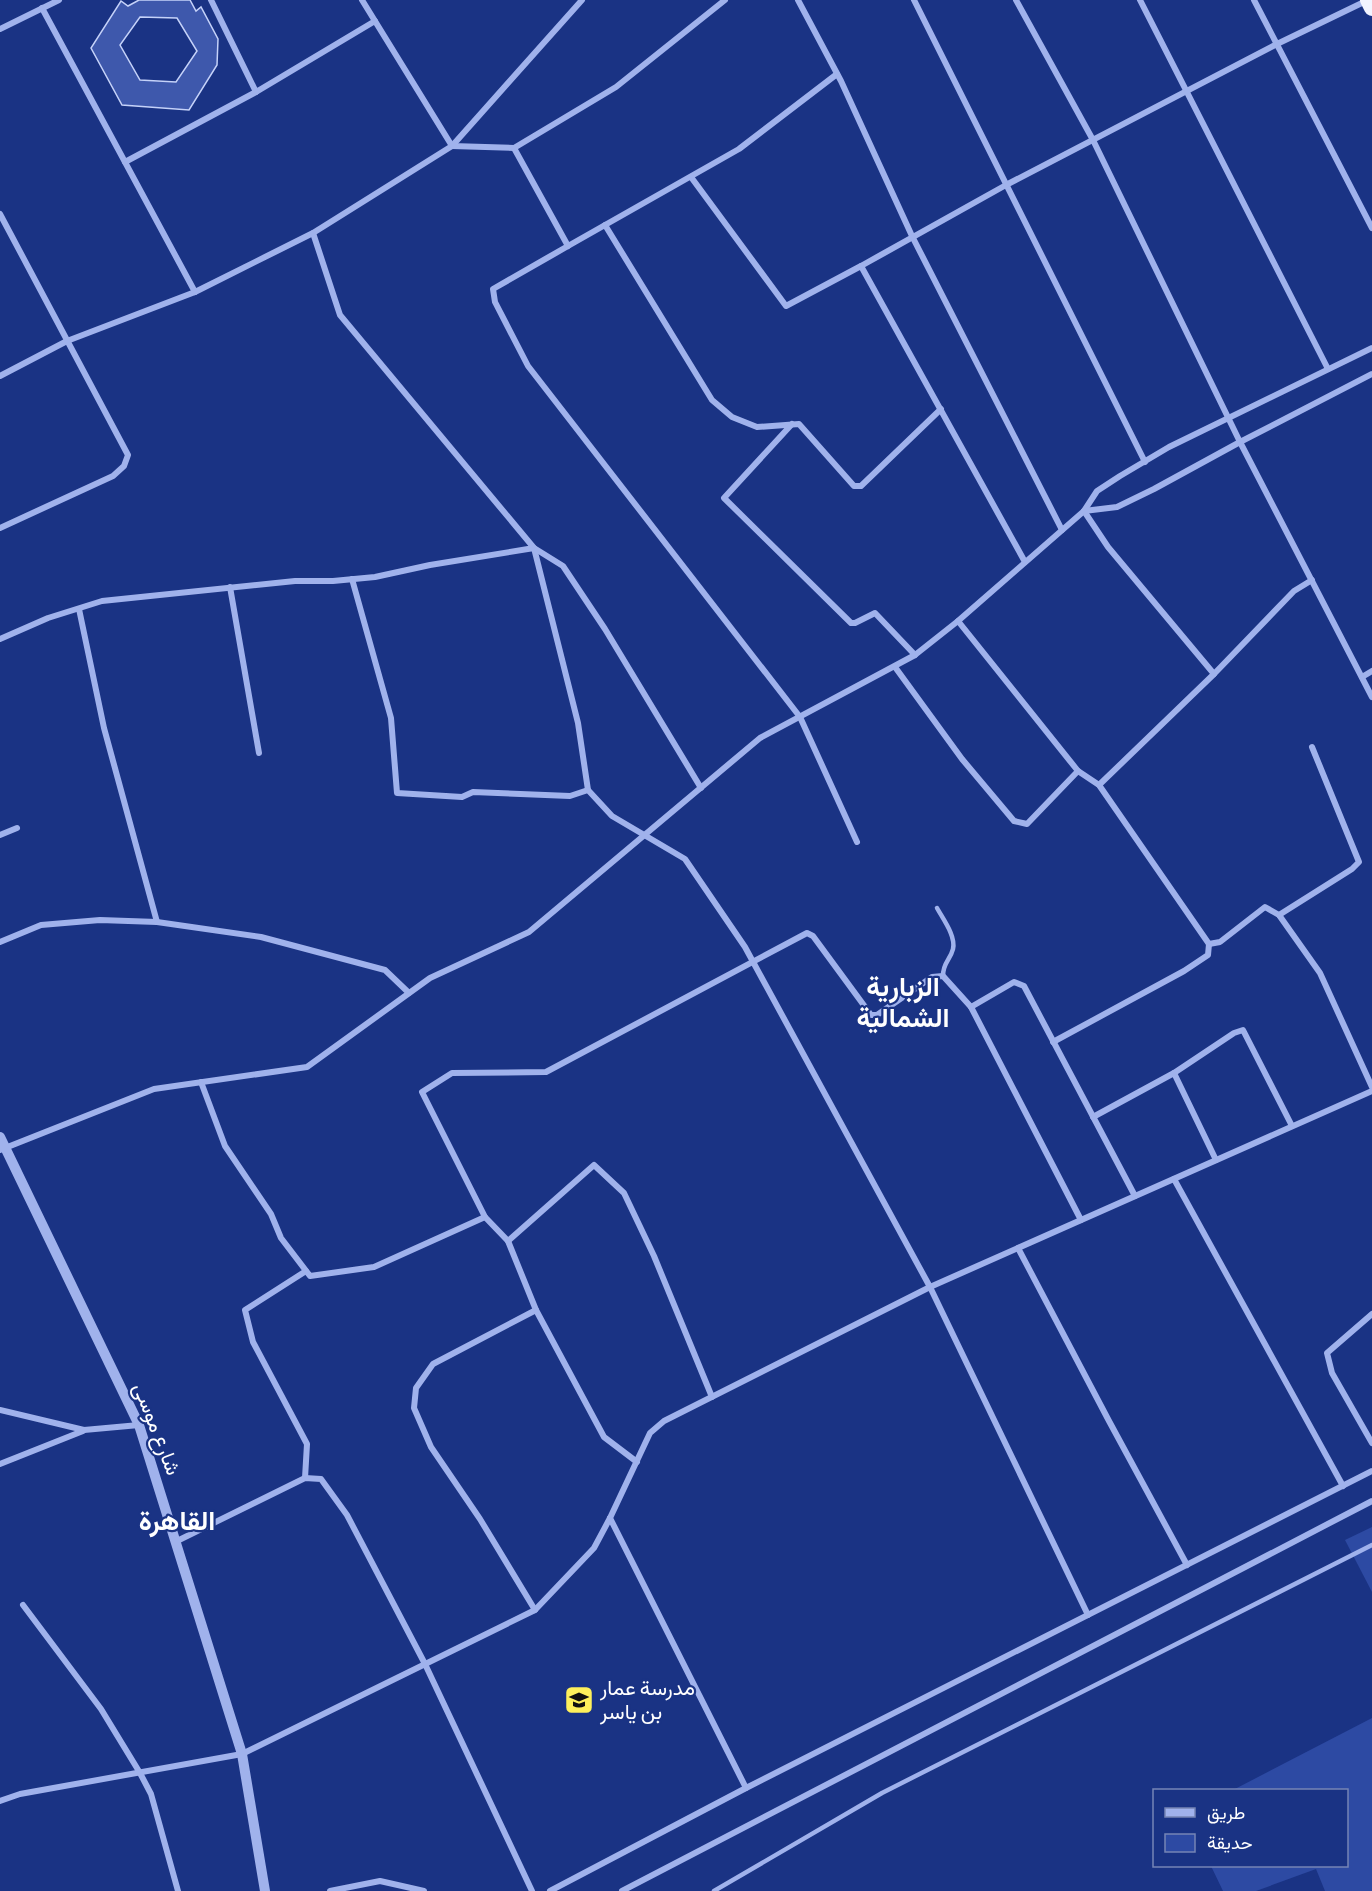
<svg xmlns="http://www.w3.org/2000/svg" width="1372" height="1891" viewBox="0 0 1372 1891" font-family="Commissioner,Vazirmatn,sans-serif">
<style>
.green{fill:#2d4aa3}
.building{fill:#3e58ac;stroke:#c5d2f9;stroke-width:1.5;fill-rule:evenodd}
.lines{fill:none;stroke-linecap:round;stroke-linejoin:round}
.service{stroke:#a0b2ec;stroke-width:4.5}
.minor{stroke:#a0b2ec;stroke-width:6}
.tertiary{stroke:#a0b2ec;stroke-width:10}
.trunk{stroke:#f2f4ff;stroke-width:16}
.labels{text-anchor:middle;stroke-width:4.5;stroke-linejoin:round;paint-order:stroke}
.street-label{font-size:21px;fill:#fff;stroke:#1a3384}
.poi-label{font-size:21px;fill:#fff;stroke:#1a3384;text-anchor:start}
.district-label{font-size:27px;font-weight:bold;fill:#fff;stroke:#1a3384}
</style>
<rect width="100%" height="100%" fill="#1a3384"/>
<g class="green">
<path d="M1372 1527V1592L1345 1540Z"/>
<path d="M1372 1718V1891H1325L1316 1869 1256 1891H1223L1211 1866H1346V1790H1233Z"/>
</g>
<path class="building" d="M139 0H190L196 11 201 7 218 39 217 65 189 110 122 105 91 48 121 1 128 6ZM140 17 177 18 197 51 176 82 140 80 120 45Z"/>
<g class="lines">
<g class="service">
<path d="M937 908C943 919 956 936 953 949 950 961 943 962 943 976"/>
<path d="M714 1891 882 1793 1372 1545"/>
</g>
<g class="minor">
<path d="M211 0 256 92 375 21"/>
<path d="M362 0 452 146 514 148"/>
<path d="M725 0 616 87 514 148 568 246 739 149 837 74"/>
<path d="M798 0 841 81 912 236 1062 530"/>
<path d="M914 0 1145 462"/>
<path d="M1016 0 1093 140 1240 442 1372 697"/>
<path d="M1140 0 1328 369"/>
<path d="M1254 0 1372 228"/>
<path d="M42 8 195 292"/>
<path d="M0 29 59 0"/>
<path d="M125 162 256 92"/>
<path d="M691 177 786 306 861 266"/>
<path d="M0 214 128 455 124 466 113 476 0 528"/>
<path d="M605 225 712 400 732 417 757 427 799 424 854 486H861L941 409"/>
<path d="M313 233 340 315 534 548 578 723 588 790 612 816 685 859 745 947 930 1287 1088 1615"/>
<path d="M568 246 493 289 495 302 528 366 800 717 857 842"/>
<path d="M0 376 67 341 195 292 313 233 452 146 582 0"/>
<path d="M792 424 724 498 851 623H855L875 613 915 655"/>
<path d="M1084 511 1117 507 1154 489 1240 442 1372 374"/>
<path d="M1084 511 1108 547 1214 674"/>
<path d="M1025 562 861 266 1006 185 1277 44 1366 1"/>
<path d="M352 579 391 718 397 793 462 797 473 792 570 796 588 790"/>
<path d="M230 587 259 753"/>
<path d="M79 609 104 728 157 922"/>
<path d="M958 621 1078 771 1099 785 1209 944 1220 942 1265 907 1279 915 1320 973 1372 1087"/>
<path d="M0 639 48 618 102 601 295 581H333L375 577 430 565 534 548 563 566 605 629 701 788"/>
<path d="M895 667 962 759 1014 821 1027 824 1078 771"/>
<path d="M1362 677 1372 671"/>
<path d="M1099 785 1214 674 1294 591 1312 580"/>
<path d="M0 835 17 828"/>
<path d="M1279 915 1352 869 1359 862 1312 747"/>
<path d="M0 942 41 925 100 920 157 922 261 937 385 970 409 993"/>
<path d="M1053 1042 1184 971 1208 955 1209 944"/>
<path d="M1174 1073 1216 1160"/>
<path d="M201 1082 225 1146 271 1214 281 1238 310 1276 374 1267 485 1217"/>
<path d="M1093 1117 1174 1073 1234 1033 1243 1030 1292 1126"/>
<path d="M0 1150 154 1089 307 1067 430 978 529 932 760 738 915 655 958 621 1084 511 1097 491 1120 476 1169 447 1372 348"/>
<path d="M1174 1179 1343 1486"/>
<path d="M1081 1220 971 1007 1014 982 1024 986 1135 1196"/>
<path d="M508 1241 594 1165 624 1193 654 1256 712 1397"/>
<path d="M1018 1248 1109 1421 1187 1565"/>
<path d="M1372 1314 1327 1353 1332 1373 1372 1443"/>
<path d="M0 1410 84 1430 139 1425"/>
<path d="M637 1462 604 1437 536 1310 508 1241 485 1217 422 1092 452 1073 546 1072 807 933 813 936 871 1015H877L932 977 943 976 971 1007"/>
<path d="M0 1464 83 1431"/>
<path d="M305 1478 307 1444 253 1342 245 1310 306 1271"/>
<path d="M610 1518 746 1788"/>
<path d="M175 1542 305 1478 321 1479 347 1515 425 1664 532 1891"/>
<path d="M23 1605 101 1709 140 1773 151 1794 178 1891"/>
<path d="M535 1610 480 1519 431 1447 414 1408 416 1388 433 1364 536 1310"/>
<path d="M0 1801 20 1794 242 1754 535 1610 594 1548 610 1518 650 1433 664 1421 930 1287 1372 1091"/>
<path d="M330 1891 380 1881 424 1891"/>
<path d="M550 1891 746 1788 1372 1471"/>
<path d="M622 1891 1372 1501"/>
</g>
<path class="tertiary" d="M0 1137 139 1425 242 1754 265 1891"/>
<path class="trunk" d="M1368 0 1372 8"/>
</g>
<defs>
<g id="school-square" transform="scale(1.5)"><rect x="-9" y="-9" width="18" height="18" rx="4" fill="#fef05b" stroke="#1a3384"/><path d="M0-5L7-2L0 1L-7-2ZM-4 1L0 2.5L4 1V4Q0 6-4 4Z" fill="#111"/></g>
</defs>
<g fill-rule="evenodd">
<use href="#school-square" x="579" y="1700"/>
</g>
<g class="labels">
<g class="street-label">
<text transform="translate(157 1429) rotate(69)" y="7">شارع موسى</text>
</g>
<g class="poi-label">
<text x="600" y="1695">مدرسة عمار<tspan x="600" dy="24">بن ياسر</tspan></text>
</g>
<g class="district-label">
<text x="903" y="996">الزبارية<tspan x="903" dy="31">الشمالية</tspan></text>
<text x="177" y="1530">القاهرة</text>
</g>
</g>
<rect x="1153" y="1789" width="195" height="78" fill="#1a3384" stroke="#7685b5" stroke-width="1.5"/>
<rect x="1165" y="1808" width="30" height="9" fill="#a0b2ec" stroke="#7685b5" stroke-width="1.5"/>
<text x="1207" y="1819" font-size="18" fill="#ffffff">طريق</text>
<rect x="1165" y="1834" width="30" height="18" fill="#2d4aa3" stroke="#7685b5" stroke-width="1.5"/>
<text x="1207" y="1849" font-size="18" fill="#ffffff">حديقة</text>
</svg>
